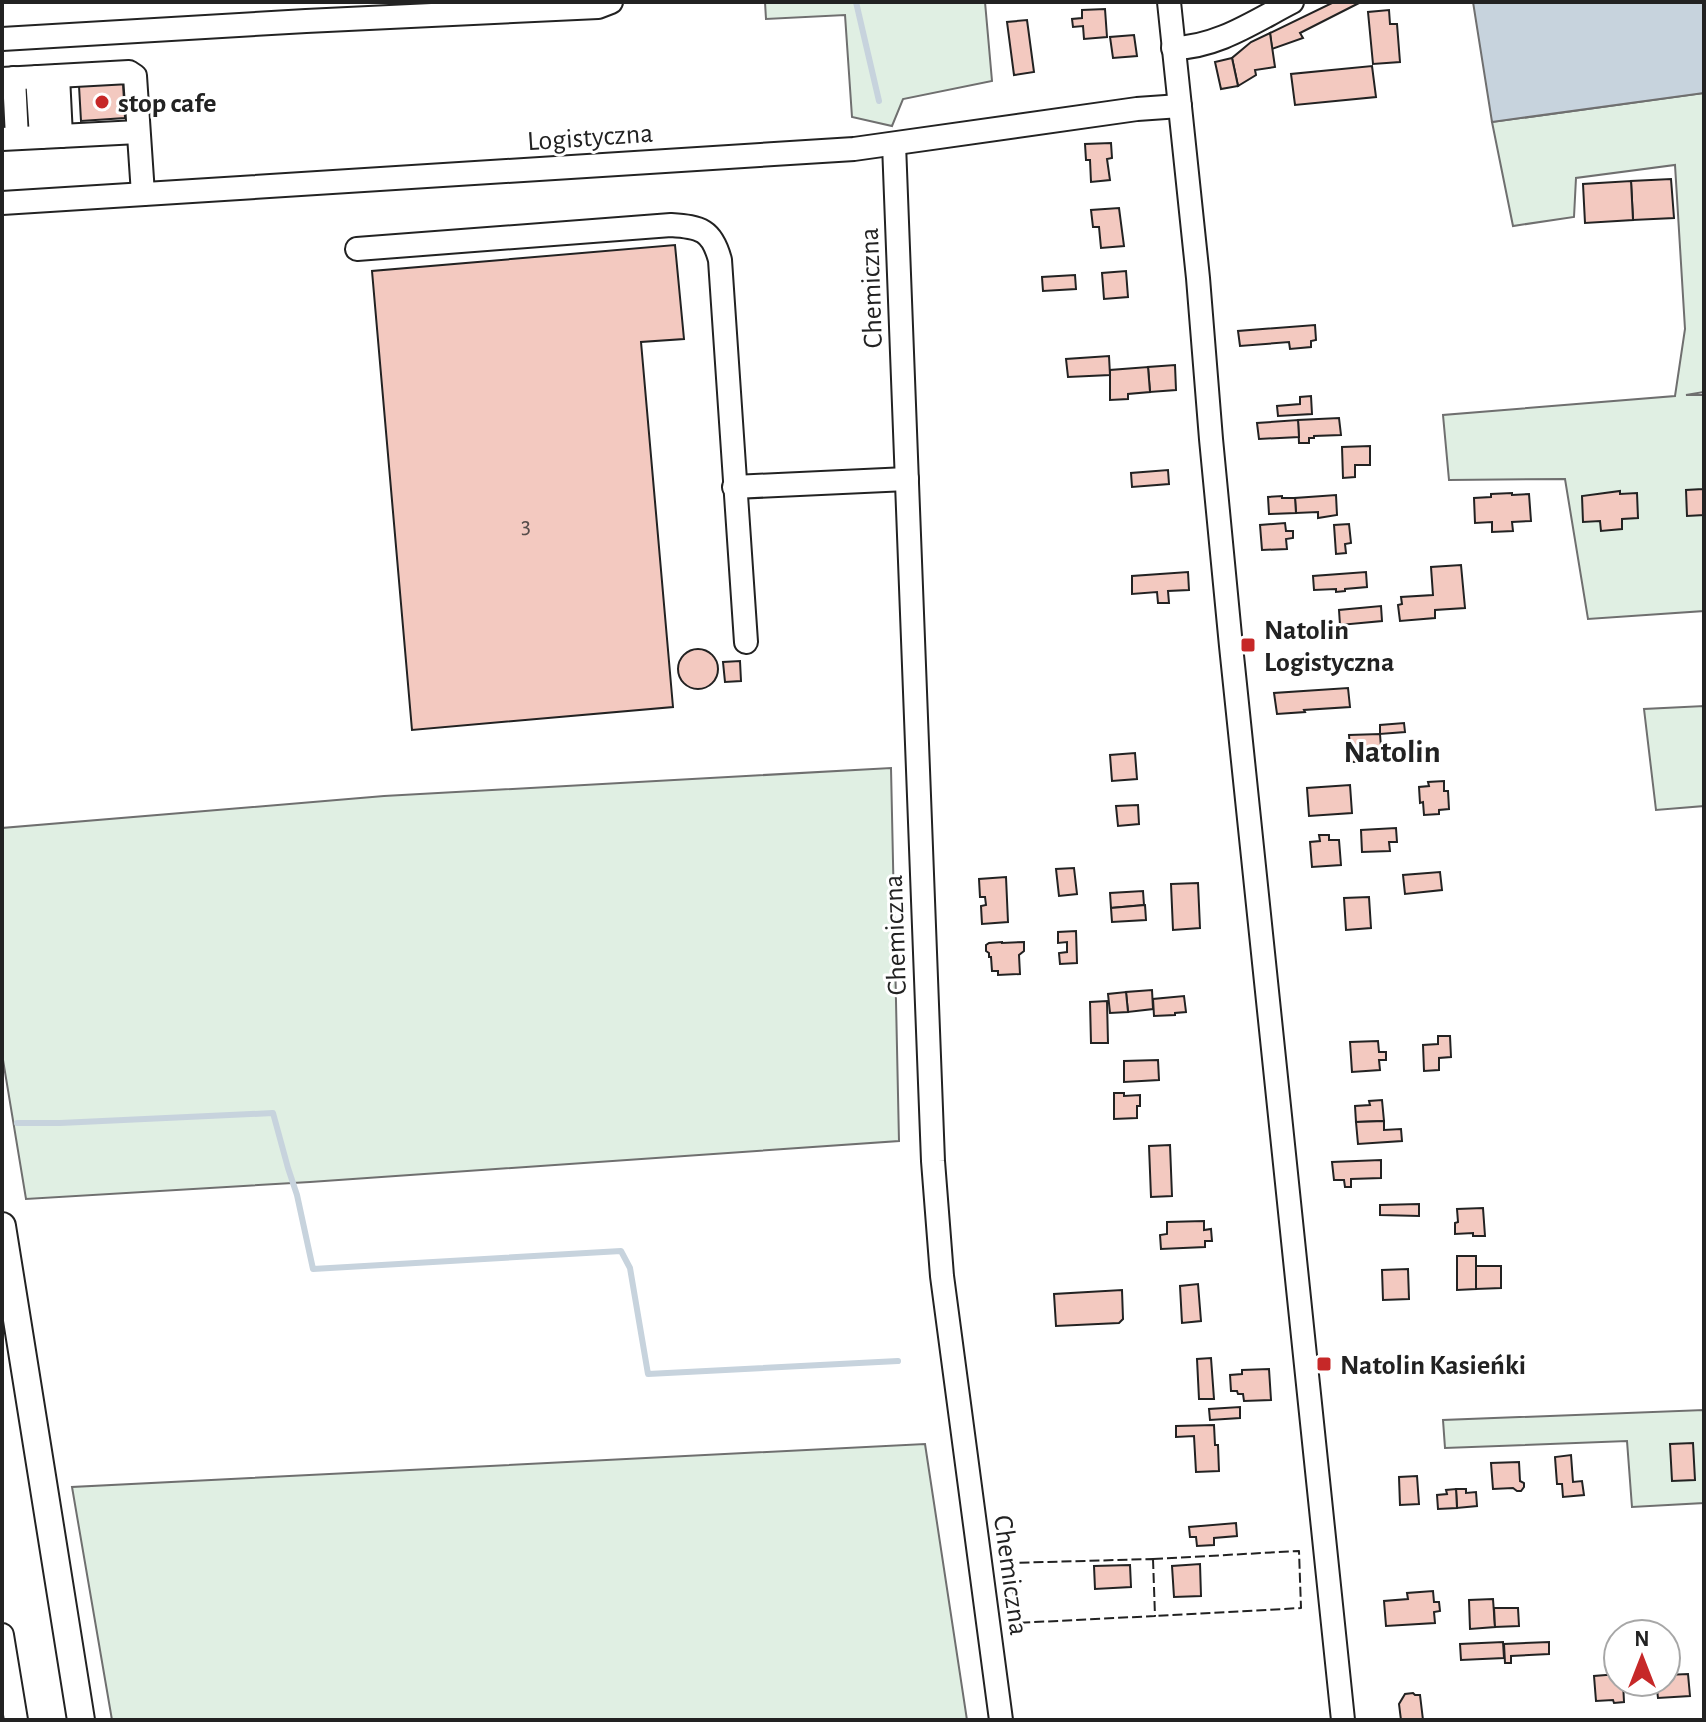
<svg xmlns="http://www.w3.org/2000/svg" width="1706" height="1722" viewBox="0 0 1706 1722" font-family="'Alegreya Sans',sans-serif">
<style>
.green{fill:#e0efe3;stroke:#6f6f6f;stroke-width:2}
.water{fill:#c7d3dd;stroke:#6f6f6f;stroke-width:2}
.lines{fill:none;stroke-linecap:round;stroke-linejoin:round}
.stream{stroke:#c7d3dd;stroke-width:6}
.building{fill:#f3c9c0;stroke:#222;stroke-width:2}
.minor-casing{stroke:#222;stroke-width:26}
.major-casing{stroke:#222;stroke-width:30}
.minor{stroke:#fff;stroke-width:22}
.major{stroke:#fff;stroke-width:26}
.fence{stroke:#222;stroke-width:2;stroke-dasharray:10 4;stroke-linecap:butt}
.poi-dot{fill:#c62828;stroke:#fff;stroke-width:3}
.labels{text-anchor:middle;stroke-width:6;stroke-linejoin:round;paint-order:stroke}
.number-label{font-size:24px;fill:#564c4a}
.poi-label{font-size:28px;font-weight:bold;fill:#222;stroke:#fff;text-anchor:start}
.street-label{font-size:28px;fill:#222;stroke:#fff}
.quarter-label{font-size:32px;font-weight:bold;fill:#222;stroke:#fff}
</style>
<rect width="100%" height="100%" fill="#fff"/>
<g class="green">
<path d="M765 2H985L992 81 903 99 892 126 852 117 845 15 766 19Z"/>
<path d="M1704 93V392L1686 395H1704V611L1588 619 1565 479 1449 480 1443 415 1675 396 1685 329 1675 165 1576 178 1574 217 1513 226 1492 122Z"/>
<path d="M1704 706V806L1656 810 1644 709Z"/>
<path d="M891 768 899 1141 310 1182 26 1199 2 1054V828L384 796Z"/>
<path d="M1704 1410V1503L1632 1507 1627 1441 1445 1448 1443 1420Z"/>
<path d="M925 1444 967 1720H112L72 1487Z"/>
</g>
<path class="water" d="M1473 2H1704V93L1492 122Z"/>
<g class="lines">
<g class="stream">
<path d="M856 2 879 101"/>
<path d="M17 1123H60L273 1113 288 1168 297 1195 313 1269 621 1251 630 1268 648 1374 898 1361"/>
</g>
</g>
<g class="building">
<path d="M1334 2H1361L1300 33 1303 38 1272 49 1270 33Z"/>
<path d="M1105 9 1107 37 1084 39 1083 26 1073 27 1072 19 1082 18V10Z"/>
<path d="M1389 10 1390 24H1397L1400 62 1373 64 1368 12Z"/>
<path d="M1027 20 1034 72 1014 75 1007 22Z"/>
<path d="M1270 33 1275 67 1255 70 1256 75 1238 86 1232 58 1251 42Z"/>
<path d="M1134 35 1137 56 1113 58 1110 37Z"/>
<path d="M1232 58 1238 86 1221 89 1215 62Z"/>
<path d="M1372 66 1376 97 1295 105 1291 74Z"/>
<path d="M123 83 125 118 81 121 79 86Z"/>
<path d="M1111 143 1112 158 1107 159 1110 180 1091 182 1090 160H1086L1085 144Z"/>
<path d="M1671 179 1674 218 1633 220 1631 181Z"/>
<path d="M1631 181 1633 220 1585 223 1583 184Z"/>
<path d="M1119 208 1124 246 1101 248 1099 227H1093L1091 210Z"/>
<path d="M675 245 684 339 641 342 673 707 412 730 372 271Z"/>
<path d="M1126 271 1128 297 1104 299 1102 273Z"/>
<path d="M1075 275 1076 289 1043 291 1042 277Z"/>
<path d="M1315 325 1316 340 1311 341V347L1290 349 1289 342 1240 346 1238 331Z"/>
<path d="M1109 356 1110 375 1068 377 1066 359Z"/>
<path d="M1175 365 1176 390 1150 392 1148 367Z"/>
<path d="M1148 367 1150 392 1128 394V399L1110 400V370Z"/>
<path d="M1311 396 1312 414 1278 416 1277 406 1300 404V397Z"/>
<path d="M1339 418 1341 435 1314 436V438H1309V443H1299L1298 420Z"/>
<path d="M1298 420 1299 437 1259 439 1257 423Z"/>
<path d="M1370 446V465H1355V477L1343 478 1342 447Z"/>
<path d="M1168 470 1169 484 1132 487 1131 473Z"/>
<path d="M1703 487H1704V515L1687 516 1686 490 1703 489Z"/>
<path d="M1620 491V494L1637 493 1638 518 1622 519V529L1601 531 1600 521 1583 522 1582 496Z"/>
<path d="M1512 493V495L1529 494 1531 521 1512 522 1513 531 1492 532V522L1475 523 1474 498 1491 497V494Z"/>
<path d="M1336 495 1337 515 1318 518V512L1296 513 1295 498Z"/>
<path d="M1282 496V498H1295L1296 513 1269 514 1268 497Z"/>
<path d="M1285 523 1286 531H1293V538L1286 539 1287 549 1262 550 1260 525Z"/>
<path d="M1349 524 1351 543 1345 544 1346 553 1336 554 1334 525Z"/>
<path d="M1461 565 1465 608 1435 610V618L1400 621 1398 605 1402 604 1401 597 1433 595 1431 567Z"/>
<path d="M1188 572 1189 590 1168 591 1169 603H1158L1157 592 1132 594V576Z"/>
<path d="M1366 572 1367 587 1345 589V591L1336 592V589L1314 590 1313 576Z"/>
<path d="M1381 606 1382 621 1340 625 1339 610Z"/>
<circle cx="698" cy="669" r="20"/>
<path d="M740 661 741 681 725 682 723 662Z"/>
<path d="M1348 688 1350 707 1304 710 1305 712 1277 714 1274 693Z"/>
<path d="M1404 723 1405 732 1380 734V725Z"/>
<path d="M1380 734 1382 761 1351 762 1349 735Z"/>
<path d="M1135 753 1137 779 1112 781 1110 755Z"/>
<path d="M1444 781V791H1448L1449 809 1439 810V814L1424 815 1423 802 1420 803 1419 787 1429 786 1428 782Z"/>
<path d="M1350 785 1352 813 1309 816 1307 788Z"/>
<path d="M1138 805 1139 824 1118 826 1116 806Z"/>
<path d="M1396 828 1397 842H1389L1390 851 1362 852 1361 830Z"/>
<path d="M1319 835H1329V840H1339L1341 865 1312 867 1310 842 1320 841Z"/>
<path d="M1074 868 1077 894 1059 896 1056 869Z"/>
<path d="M1440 872 1442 890 1405 894 1403 875Z"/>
<path d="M1006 877 1008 922 982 924 981 906 986 905 985 897H980L979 879Z"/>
<path d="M1171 884 1198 883 1200 928 1173 930Z"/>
<path d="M1143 891 1144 905 1111 908 1110 893Z"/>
<path d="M1369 897 1371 928 1346 930 1344 898Z"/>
<path d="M1145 905 1146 920 1112 922 1111 908Z"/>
<path d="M1076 931 1077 963 1060 964 1059 953 1067 952V942L1058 943V932Z"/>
<path d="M1002 942V943L1024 942V951L1019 955 1020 974 998 975V971H992L991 957H989V953L986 951V945L989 943Z"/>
<path d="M1152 990 1153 1009 1128 1012 1126 992Z"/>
<path d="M1126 992 1128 1012 1110 1013 1108 994Z"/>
<path d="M1184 996 1186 1012 1175 1013V1015L1154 1016 1153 999Z"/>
<path d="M1107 1001 1108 1043H1091L1090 1002Z"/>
<path d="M1438 1036H1450L1451 1057 1439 1058V1070L1424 1071 1423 1045 1438 1044Z"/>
<path d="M1378 1041 1379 1052H1386V1060H1379L1380 1070 1352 1072 1350 1042Z"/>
<path d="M1158 1060 1159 1080 1124 1082V1061Z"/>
<path d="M1114 1093H1124V1096L1140 1095V1106H1137V1118L1114 1119Z"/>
<path d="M1382 1100 1384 1121 1356 1122 1355 1106 1370 1105 1369 1101Z"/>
<path d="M1384 1121V1130L1401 1129 1402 1141 1358 1144 1356 1122Z"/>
<path d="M1170 1145 1172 1196 1151 1197 1149 1146Z"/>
<path d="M1381 1160V1178L1351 1179V1187H1345L1344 1180H1334L1332 1162Z"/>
<path d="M1419 1204V1216L1380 1215V1205Z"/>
<path d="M1483 1208 1485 1236H1473V1233L1455 1234V1223L1458 1222 1457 1209Z"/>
<path d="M1204 1221V1230L1211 1229 1212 1241H1205V1247L1161 1249 1160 1235 1167 1234V1222Z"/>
<path d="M1457 1256H1476V1289L1457 1290Z"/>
<path d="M1476 1266H1501V1288L1476 1289Z"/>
<path d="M1408 1269 1409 1299 1383 1300 1382 1270Z"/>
<path d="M1198 1284 1201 1321 1182 1323 1180 1286Z"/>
<path d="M1122 1290 1123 1319 1119 1323 1056 1326 1054 1294Z"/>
<path d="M1211 1358 1214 1399H1199L1197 1359Z"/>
<path d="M1269 1369 1271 1400 1244 1401 1243 1394H1238L1237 1391H1231L1230 1375 1242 1374V1370Z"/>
<path d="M1240 1407V1418L1210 1420 1209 1409Z"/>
<path d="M1214 1425 1215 1445H1218L1219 1471 1196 1472 1194 1436 1176 1437V1426Z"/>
<path d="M1693 1443 1695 1480 1672 1481 1670 1444Z"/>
<path d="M1571 1455 1573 1482 1582 1481 1584 1495 1563 1497 1562 1484H1557L1555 1457Z"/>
<path d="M1519 1462 1520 1481 1524 1483V1487L1521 1491H1517L1513 1488 1493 1489 1491 1463Z"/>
<path d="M1417 1476 1419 1504 1400 1505 1399 1477Z"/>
<path d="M1456 1489H1466V1493L1476 1492 1477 1506 1457 1508Z"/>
<path d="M1456 1489 1457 1508 1438 1509 1437 1495 1447 1494 1446 1490Z"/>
<path d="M1236 1523 1237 1536 1214 1538V1545L1197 1546 1196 1537H1190L1189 1527Z"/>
<path d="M1200 1564 1201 1596 1174 1597 1172 1566Z"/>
<path d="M1130 1565 1131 1587 1095 1589 1094 1566Z"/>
<path d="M1433 1591 1434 1602H1439L1440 1611 1434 1612 1435 1623 1386 1626 1384 1601 1408 1599 1407 1593Z"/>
<path d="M1493 1599 1495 1627 1470 1629 1469 1600Z"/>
<path d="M1494 1608H1518L1519 1626 1495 1627Z"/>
<path d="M1503 1642 1504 1658 1461 1660 1460 1644Z"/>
<path d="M1549 1642V1654L1511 1656V1663H1505L1504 1644Z"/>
<path d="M1618 1674V1682H1623L1624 1702 1614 1703 1613 1700 1596 1701 1594 1676Z"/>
<path d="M1688 1674 1690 1696 1658 1698 1657 1690H1646V1682H1666V1675Z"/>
<path d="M1413 1693 1415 1695H1420L1423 1720H1401L1399 1704 1405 1694Z"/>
</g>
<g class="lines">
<g class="minor-casing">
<g id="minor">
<path d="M1169 2 1198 278 1211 439 1231 646 1343 1720"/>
<path d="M2 39 306 21 598 7 611 2"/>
<path d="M1173 48C1216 48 1255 21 1292 2"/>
<path d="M58 76 61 136"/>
<path d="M37 77 41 137"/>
<path d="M14 78 17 138"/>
<path d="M2 79 129 72 135 76 143 194"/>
<path d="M2 139 138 132"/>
<path d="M894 144 933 1161 942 1276 1001 1720"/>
<path d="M2 203 854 149 1137 109 1180 106"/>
<path d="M357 249 671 225C701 227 712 230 720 260L746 642"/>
<path d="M734 487 907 479"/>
<path d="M2 1635 16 1720"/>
</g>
</g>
<g class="major-casing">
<path id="major" d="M2 1226 81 1720"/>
</g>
<use href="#minor" class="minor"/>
<use href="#major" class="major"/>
<g class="fence">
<path d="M1153 1559 1155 1616 1016 1623 1010 1563Z"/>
<path d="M1153 1559 1299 1551 1301 1608 1155 1616"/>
</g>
</g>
<g class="poi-dot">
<circle cx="102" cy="102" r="8"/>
<rect x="1240" y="637" width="16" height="16" rx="4"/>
<rect x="1316" y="1356" width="16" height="16" rx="4"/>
</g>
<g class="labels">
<g class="number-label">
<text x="526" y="533">3</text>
</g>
<g class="poi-label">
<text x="118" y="112">stop cafe</text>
<text x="1264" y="639">Natolin<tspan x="1264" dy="32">Logistyczna</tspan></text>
<text x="1340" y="1374">Natolin Kasieńki</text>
</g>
<g class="street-label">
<text transform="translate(590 136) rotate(-4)" y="10">Logistyczna</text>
<text transform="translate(870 288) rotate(-92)" y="10">Chemiczna</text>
<text transform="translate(894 935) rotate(-92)" y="10">Chemiczna</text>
<text transform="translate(1012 1575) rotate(82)" y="10">Chemiczna</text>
</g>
<g class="quarter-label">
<text x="1392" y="762">Natolin</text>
</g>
</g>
<rect width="1706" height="1722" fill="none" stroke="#222222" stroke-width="8"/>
<g transform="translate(1642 1658)"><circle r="38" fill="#ffffff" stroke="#a7a7a7" stroke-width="2"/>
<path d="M0-6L14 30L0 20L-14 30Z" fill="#c62828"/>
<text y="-12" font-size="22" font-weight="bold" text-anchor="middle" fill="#222222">N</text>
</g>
</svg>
